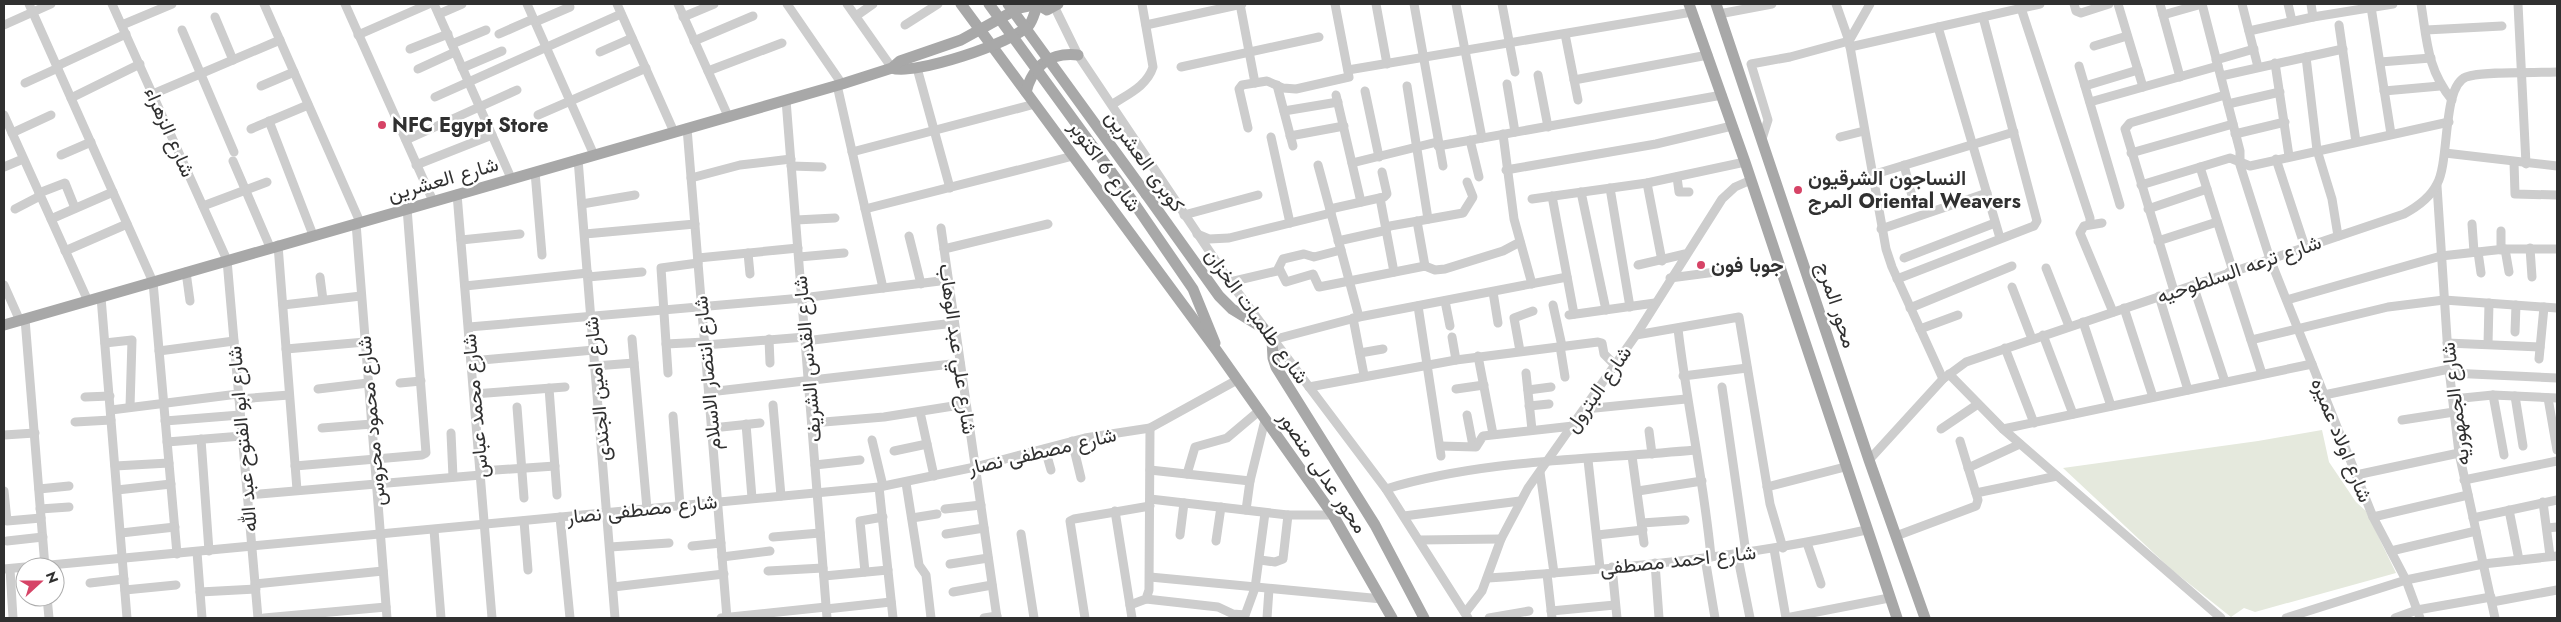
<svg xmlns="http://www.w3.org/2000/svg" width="2561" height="622" viewBox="0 0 2561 622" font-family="Jost,Vazirmatn,sans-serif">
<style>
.green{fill:#e5e9dd}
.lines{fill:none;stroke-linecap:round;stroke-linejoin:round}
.minor{stroke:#cdcdcd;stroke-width:9}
.major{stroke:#a8a8a8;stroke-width:11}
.major-bridge{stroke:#a8a8a8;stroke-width:11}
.poi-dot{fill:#d64366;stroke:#fff;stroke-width:2}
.labels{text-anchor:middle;stroke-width:5;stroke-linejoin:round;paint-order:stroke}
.poi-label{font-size:20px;font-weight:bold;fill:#303030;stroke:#fff;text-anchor:start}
.street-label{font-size:20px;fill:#303030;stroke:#fff}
</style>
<rect width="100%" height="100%" fill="#fff"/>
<path class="green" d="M2322 430 2329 462 2356 502 2366 511 2396 573 2255 612 2244 608 2231 617 2172 570 2063 468 2258 441Z"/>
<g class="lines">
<g class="minor">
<path d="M29 4 153 282 177 554"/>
<path d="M112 4 227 260 258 618"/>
<path d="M264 4 360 222"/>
<path d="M345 4 433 201"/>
<path d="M434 4 511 178"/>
<path d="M527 4 594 155"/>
<path d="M617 4 674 132"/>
<path d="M678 4 728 116"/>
<path d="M787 4 842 84"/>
<path d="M847 4 892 68"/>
<path d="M1240 4 1255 83"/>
<path d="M1376 4 1387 64"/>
<path d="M1414 4 1443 166"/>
<path d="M1456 4 1482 138"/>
<path d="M1502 4 1515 72"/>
<path d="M1836 4 1849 41 1886 249 1892 267 1943 379"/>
<path d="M2074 4 2076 11 2081 13 2109 4"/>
<path d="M2118 4 2143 87"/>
<path d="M2160 4 2180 77"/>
<path d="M2202 4 2240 151V165L2270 259 2373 517 2406 580 2420 618"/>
<path d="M2242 4 2258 67"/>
<path d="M2288 4 2292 21"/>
<path d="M2311 4 2313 17"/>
<path d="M2421 4C2427 41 2427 69 2452 100"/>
<path d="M2518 4 2526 164"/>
<path d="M2371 7 2391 134"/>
<path d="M1055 8 1078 55 1230 282 1386 489 1468 618"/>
<path d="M2021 8 2090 218V224"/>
<path d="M439 14 462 4"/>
<path d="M1719 14 1772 4"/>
<path d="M2163 15 2202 4"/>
<path d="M856 16 873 4"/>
<path d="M215 17 233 60"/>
<path d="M683 17 714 4"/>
<path d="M535 22 570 7"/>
<path d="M4 25 51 4"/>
<path d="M122 25 172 4"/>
<path d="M905 25 938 4"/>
<path d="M1146 25 1242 4"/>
<path d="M2339 25 2356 142"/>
<path d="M1938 27 2000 238"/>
<path d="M182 30 234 152"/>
<path d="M2426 30 2502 26"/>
<path d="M2249 31 2313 17 2393 4"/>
<path d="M499 34 533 19"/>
<path d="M1565 34 1578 100"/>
<path d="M358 35 429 4"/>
<path d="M694 41 753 16"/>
<path d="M452 44 486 30"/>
<path d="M2094 46 2127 36"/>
<path d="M1850 47 2040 4"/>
<path d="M410 49 448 34"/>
<path d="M600 52 632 38"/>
<path d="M2306 57 2317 150 2332 199 2338 236"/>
<path d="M2216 60 2254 49"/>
<path d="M2380 62 2431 58"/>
<path d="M2275 63 2289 156"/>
<path d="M57 66 126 34"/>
<path d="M2079 66 2120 205"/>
<path d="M1181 67 1319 37"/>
<path d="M462 68 502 51"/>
<path d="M917 68 950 188"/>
<path d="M418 69 455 52"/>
<path d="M1348 70 1692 12"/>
<path d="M708 71 782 43"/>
<path d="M1538 75 1548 127"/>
<path d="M2221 76 2343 49"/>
<path d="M1574 80 1708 55"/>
<path d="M25 83 58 68"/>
<path d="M1507 84 1515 132"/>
<path d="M837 85 883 288"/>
<path d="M1277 85 1293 146"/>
<path d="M261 86 294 72"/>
<path d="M1407 86 1428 219"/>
<path d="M2085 86 2138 70"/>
<path d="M1365 91 1379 157"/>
<path d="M2384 91 2440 86"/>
<path d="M153 94 280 40"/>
<path d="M1336 95 1361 202"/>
<path d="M435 97 621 14"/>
<path d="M71 98 140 64"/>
<path d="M786 100 827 618"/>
<path d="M2090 102 2218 66"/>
<path d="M1113 104C1128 94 1147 86 1153 67L1142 4"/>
<path d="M2228 104 2280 92"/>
<path d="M1284 111 1338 102"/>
<path d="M4 115 88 301"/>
<path d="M538 115 646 68"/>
<path d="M269 121 313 235"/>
<path d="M687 128 727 618"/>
<path d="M1248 128 1239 89 1242 85 1267 81 1283 88 1296 89 1349 77 1335 4"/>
<path d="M251 129 308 105"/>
<path d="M12 133 51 115"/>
<path d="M1503 134 1514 219 1532 284"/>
<path d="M2235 134 2285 122"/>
<path d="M1290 136 1344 126"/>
<path d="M1271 137 1290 223"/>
<path d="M1840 137 1864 131"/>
<path d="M1762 139 1768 120 1751 64 1790 57 1849 41 1870 4"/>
<path d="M406 140 517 90"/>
<path d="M1470 140 1479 177"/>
<path d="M1438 146 1722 95"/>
<path d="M852 152 1035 104"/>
<path d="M2131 153 2233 124"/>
<path d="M2445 153 2557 166"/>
<path d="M61 155 91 142"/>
<path d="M578 159 615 618"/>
<path d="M2276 159 2305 247"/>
<path d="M233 161 270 247"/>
<path d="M2514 162 2515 194 2557 195"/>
<path d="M1352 163 1437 142"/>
<path d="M416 165 492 135"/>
<path d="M1318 165 1359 317"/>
<path d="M1904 165 1912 196"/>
<path d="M791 166 822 167"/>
<path d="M4 167 23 159"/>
<path d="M2200 167 2233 271"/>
<path d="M1506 170 1656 144 1732 126"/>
<path d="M535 172 542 255"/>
<path d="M1872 175 2014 132"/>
<path d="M1677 177 1679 192H1689"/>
<path d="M691 178 740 165 791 159"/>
<path d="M1647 183 1662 261"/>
<path d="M2141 185 2230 158 2250 166 2449 122"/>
<path d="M2437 186 2449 369 2459 453 2495 618"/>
<path d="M1610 188 1630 307"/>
<path d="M1581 192 1606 310"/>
<path d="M39 193 65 183 75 208"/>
<path d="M457 194 492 618"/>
<path d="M1552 196 1574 314"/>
<path d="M1380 198 1394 272"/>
<path d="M1532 199 1647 183 1745 162"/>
<path d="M582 204 635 195"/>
<path d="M203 206 267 182"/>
<path d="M15 209 40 196"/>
<path d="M865 209 1073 156"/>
<path d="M1330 209 1384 197 1387 194 1382 172"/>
<path d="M2148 209 2207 189"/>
<path d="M1184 215 1258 195"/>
<path d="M51 219 113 192"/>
<path d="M796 220 835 218"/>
<path d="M1417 221 1425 266"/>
<path d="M356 223 387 618"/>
<path d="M2102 223 2084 226 2080 233 2113 312"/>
<path d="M2472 224 2474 252"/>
<path d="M941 228 997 618"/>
<path d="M1881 229 1987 193"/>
<path d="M2501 231V250"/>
<path d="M585 234 695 224"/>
<path d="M1197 234 1209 239 1229 238 1331 213"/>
<path d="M909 236 921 284"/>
<path d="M461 240 520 234"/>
<path d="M1338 241 1383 231 1390 226 1463 213 1473 197 1467 182"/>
<path d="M2158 241 2217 222"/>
<path d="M278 245 297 490"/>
<path d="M2530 248 2532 277"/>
<path d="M944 249 1048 224"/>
<path d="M2505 249 2509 272"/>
<path d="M65 251 127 224"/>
<path d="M2478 252 2481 273"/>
<path d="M748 253 750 274"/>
<path d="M799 257 844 253"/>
<path d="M698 258 798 248"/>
<path d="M1904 258 1995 223"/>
<path d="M1638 265 1685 254"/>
<path d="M1279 268 1286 282 1313 274 1319 287 1425 266 1435 270 1445 269 1503 251 1520 242"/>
<path d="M2046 268 2069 326"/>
<path d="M186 272 190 301"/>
<path d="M2229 272 2262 374"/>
<path d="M320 277 323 300"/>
<path d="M588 277 642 272"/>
<path d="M1670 278 1731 270"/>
<path d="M1897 279 2034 226 2037 221 1983 17"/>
<path d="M1230 282 1277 271 1283 259 1304 254 1314 257 1341 250"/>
<path d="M4 285 20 321"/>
<path d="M2193 285 2225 382"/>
<path d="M465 286 588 273"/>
<path d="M2012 287 2032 339"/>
<path d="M2174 291 2125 129 2130 123 2225 95"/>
<path d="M1493 292 1498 323"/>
<path d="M2159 296 2188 390"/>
<path d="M101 297 127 618"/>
<path d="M2287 300 2441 256 2505 249H2557"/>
<path d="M1445 301 1450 326"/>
<path d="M283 305 361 296"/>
<path d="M1553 305 1562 346"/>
<path d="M1418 306 1441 456"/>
<path d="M1910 308 2012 266"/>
<path d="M2124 308 2153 397"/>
<path d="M1569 315 1655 303"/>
<path d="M1353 318 1364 375"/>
<path d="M25 319 45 567"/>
<path d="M2083 322 2111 406"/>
<path d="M469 327 802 298 948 280"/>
<path d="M1678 329C1687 406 1704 481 1711 557"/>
<path d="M1920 329 1958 315"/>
<path d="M2515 332 2516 305"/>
<path d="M1636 335 1739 317 1770 504 1783 548"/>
<path d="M2043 335 2073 414"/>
<path d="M1452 337 1456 360"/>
<path d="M632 339 647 509"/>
<path d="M769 339 770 363"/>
<path d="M1272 340 1359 317 1567 277"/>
<path d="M2251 340 2388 307 2444 300 2557 308"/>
<path d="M805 341 954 323"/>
<path d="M105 343 132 340 130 407"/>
<path d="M2447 343 2540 347"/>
<path d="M666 344 705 342"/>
<path d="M2488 344 2489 303"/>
<path d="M705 345 805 337"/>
<path d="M1560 346 1565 377"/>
<path d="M2005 348 2034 423"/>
<path d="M286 349 365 342"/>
<path d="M159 351 234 341"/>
<path d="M1520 351 1514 318 1533 311"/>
<path d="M1360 353 1383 349"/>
<path d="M1478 356 1493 434"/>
<path d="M2539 359 2544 307"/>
<path d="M471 361 594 350"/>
<path d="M595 366 634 363"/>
<path d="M668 373 661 268 698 263"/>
<path d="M1526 373 1532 430"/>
<path d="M2450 373 2557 378"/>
<path d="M1949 374 2003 429 2221 618"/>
<path d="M1683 376 1747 368"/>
<path d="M400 383 421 381"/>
<path d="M1309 387 1456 360 1598 342 1602 343 1604 354 1615 365"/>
<path d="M1722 387 1746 553"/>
<path d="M549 388 557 495"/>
<path d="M318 389 368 383"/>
<path d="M1456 389 1484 385"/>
<path d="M1528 390 1551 387"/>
<path d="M709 392 960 363"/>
<path d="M474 394 565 387"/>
<path d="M2324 395 2449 369"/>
<path d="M2493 395 2504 455"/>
<path d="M2515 396 2523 446"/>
<path d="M85 397 110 396"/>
<path d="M2548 398 2557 450"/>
<path d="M239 399 289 395"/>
<path d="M2453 399 2493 395 2557 398"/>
<path d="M773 405 781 496"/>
<path d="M1529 406 1549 404"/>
<path d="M517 407 524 498"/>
<path d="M1585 409 1686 399"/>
<path d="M111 410 238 394"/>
<path d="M920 412 934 476"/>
<path d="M1467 415 1473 446"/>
<path d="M673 416 680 505"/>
<path d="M2402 420 2454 412"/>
<path d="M165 421 240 415"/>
<path d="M75 422 111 420"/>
<path d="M812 423 884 417 966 404"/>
<path d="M746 424 752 498"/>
<path d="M322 428 372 424"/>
<path d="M712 428 760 423"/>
<path d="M1941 429 1978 404"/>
<path d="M2003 429 2312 364"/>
<path d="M1649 431 1652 454"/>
<path d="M451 433 453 477"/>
<path d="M4 435 35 433"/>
<path d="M201 439 209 551"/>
<path d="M872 440 883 486"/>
<path d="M1072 441 1081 478"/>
<path d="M167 442 242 436"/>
<path d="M1440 446 1476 447 1483 436 1573 426"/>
<path d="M1045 449 1051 470"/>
<path d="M894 451 927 444"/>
<path d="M1632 456 1644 543"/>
<path d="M1588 460 1600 568"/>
<path d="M1869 460 1943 379 1966 362 2404 214C2417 207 2430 198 2437 184 2450 161 2442 86 2466 77 2482 71 2537 73 2557 72"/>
<path d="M815 465 860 460"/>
<path d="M115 466 169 463"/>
<path d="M295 466 422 455 426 453 407 208"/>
<path d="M1968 468 2020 444"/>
<path d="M1150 470 1250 481"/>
<path d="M481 471 555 466"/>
<path d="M1540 472 1554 573"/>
<path d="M1187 474 1195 447 1227 438 1259 411"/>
<path d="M2356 475 2459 453"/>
<path d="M2464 480 2557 461"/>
<path d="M906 483 919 565 926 575 931 618"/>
<path d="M879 487 893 618"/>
<path d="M1767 487 1845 467"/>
<path d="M39 489 69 486"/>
<path d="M1386 489C1485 459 1591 460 1695 450"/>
<path d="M117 490 171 484"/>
<path d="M4 491 7 521 41 518"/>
<path d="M1638 491 1702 481"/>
<path d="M1976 493 2057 476"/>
<path d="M247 495 481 475"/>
<path d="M1150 499 1288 515H1333"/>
<path d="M2543 502 2550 556"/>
<path d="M40 509 69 507"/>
<path d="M945 509 981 505"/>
<path d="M1246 510 1250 481 1265 420"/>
<path d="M2509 510 2519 560"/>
<path d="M1115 511 1132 618"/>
<path d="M1404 516 1520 501"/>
<path d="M560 517 570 618"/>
<path d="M2373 517 2468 495"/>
<path d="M912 518 937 514"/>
<path d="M2473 518 2557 500"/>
<path d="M524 521 528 570"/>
<path d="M1642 523 1685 520"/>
<path d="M2547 528 2557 527"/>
<path d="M434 530 441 618"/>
<path d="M121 533 175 527"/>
<path d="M946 534 984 528"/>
<path d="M1021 534 1034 618"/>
<path d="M1180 535 1184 503"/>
<path d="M1597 535 1643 530"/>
<path d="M1896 536 1976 506 1978 500 1960 441"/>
<path d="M773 537 820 533"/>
<path d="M1419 540 1501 539"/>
<path d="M7 541 43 537"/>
<path d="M1216 541 1221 507"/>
<path d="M1807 543 1821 584"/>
<path d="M692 546 721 543"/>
<path d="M610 547 669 543"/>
<path d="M1774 549 1786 618"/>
<path d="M2391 551 2476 531"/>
<path d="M197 552 202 618"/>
<path d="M1737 553 1750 618"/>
<path d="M722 557 770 551"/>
<path d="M1705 558 1715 618"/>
<path d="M1260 560 1275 562 1283 559 1288 515"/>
<path d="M1655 563 1659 618"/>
<path d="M950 564 988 558"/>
<path d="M29 567 879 487 975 467 1085 438 1150 428 1237 380"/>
<path d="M1612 567 1617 618"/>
<path d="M4 569 25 567"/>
<path d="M10 569 13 618"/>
<path d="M768 571 823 568"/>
<path d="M865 572 860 521 883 517"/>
<path d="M1547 574 1552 618"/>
<path d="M824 576 888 570"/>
<path d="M1150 577 1382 599"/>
<path d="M1488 578C1614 569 1742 558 1866 530"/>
<path d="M90 583 124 579"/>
<path d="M255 584 383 571"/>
<path d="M613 587 724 574"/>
<path d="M125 590 176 585"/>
<path d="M200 592 256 589"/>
<path d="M953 592 992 585"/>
<path d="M47 597 49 618"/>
<path d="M1146 599 1218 607 1233 614 1245 615"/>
<path d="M2492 602 2557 590"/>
<path d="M1130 605 1146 599 1149 590 1150 428"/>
<path d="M826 609 891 602"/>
<path d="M1551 611 1615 605"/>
<path d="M1465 613 1482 591 1501 539 1528 488 1636 335 1722 199 1735 187 1751 180"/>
<path d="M264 618 386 607"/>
<path d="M721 618 826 607"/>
<path d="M984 618 997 616"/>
<path d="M1085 618 1070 521 1074 519 1150 506"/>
<path d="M1244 618 1255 588 1265 513"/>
<path d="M1267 618 1269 589"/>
<path d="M1489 618 1529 611"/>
<path d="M1786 618 1889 598"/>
<path d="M2286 618 2406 580 2483 564 2557 556"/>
<path d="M2395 618 2417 610 2491 597"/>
</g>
<g class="major">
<path d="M961 4 1217 351 1333 515 1392 618"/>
<path d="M1037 4 1047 10 1058 4"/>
<path d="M1689 4 1745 162 1897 618"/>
<path d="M1716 4 1869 460 1925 618"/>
<path d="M892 68C913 76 1013 43 1029 25 1033 21 1035 10 1038 4"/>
<path d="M1026 92C1033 65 1051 52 1078 55"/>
<path d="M1146 194 1219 296 1232 309 1263 328"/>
<path d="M1134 203 1193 289 1215 343"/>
<path d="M4 325 842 84 892 68 900 61 961 40 1019 8 1038 4"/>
<path d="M1272 340 1273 358 1276 367 1375 525 1424 618"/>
</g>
<g class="major-bridge">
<path d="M989 4 1134 203"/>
<path d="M1008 4 1146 194"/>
</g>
</g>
<g class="poi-dot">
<circle cx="382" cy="125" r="5"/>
<circle cx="1798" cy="190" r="5"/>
<circle cx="1701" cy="265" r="5"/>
</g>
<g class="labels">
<g class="poi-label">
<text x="392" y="132">NFC Egypt Store</text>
<text x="1808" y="185">النساجون الشرقيون<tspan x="1808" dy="23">المرج Oriental Weavers</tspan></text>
<text x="1711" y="272">جوبا فون</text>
</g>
<g class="street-label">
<text transform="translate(170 132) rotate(66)" y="7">شارع الزهراء</text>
<text transform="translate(1145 161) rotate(54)" y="7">كوبرى العشرين</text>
<text transform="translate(1105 166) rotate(54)" y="7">شارع 6 اكتوبر</text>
<text transform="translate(443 179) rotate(-16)" y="7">شارع العشرين</text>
<text transform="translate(2239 269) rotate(-19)" y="7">شارع ترعه السلطوحيه</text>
<text transform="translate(1837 305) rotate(72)" y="7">محور المرج</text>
<text transform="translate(1257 316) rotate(54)" y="7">شارع طلمبات الخزان</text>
<text transform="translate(958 349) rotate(82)" y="7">شارع علي عبد الوهاب</text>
<text transform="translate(807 359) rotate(-95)" y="7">شارع القدس الشريف</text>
<text transform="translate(707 373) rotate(-95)" y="7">شارع انتصار الاسلام</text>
<text transform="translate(597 389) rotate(-95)" y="7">شارع امين الجندى</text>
<text transform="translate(1598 389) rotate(-55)" y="7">شارع البترول</text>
<text transform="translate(2455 404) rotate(-97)" y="7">شارع الجمهوريه</text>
<text transform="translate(475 406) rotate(-95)" y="7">شارع محمد عباس</text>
<text transform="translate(371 421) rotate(-95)" y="7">شارع محمود محروس</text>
<text transform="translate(242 439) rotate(-95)" y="7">شارع ابو الفتوح عبد الله</text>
<text transform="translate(2342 440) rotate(68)" y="7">شارع اولاد عميره</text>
<text transform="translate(1042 451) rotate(-13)" y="7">شارع مصطفى نصار</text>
<text transform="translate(1323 472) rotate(56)" y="7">محور عدلى منصور</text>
<text transform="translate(642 509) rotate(-6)" y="7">شارع مصطفى نصار</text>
<text transform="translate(1678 560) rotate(-6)" y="7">شارع احمد مصطفى</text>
</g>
</g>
<rect width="2561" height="622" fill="none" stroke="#303030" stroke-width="10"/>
<g transform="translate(40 582) rotate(69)"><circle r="24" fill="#ffffff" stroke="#acacac"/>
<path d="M0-4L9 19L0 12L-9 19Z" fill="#d64366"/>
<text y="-8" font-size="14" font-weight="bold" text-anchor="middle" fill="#303030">N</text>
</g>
</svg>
